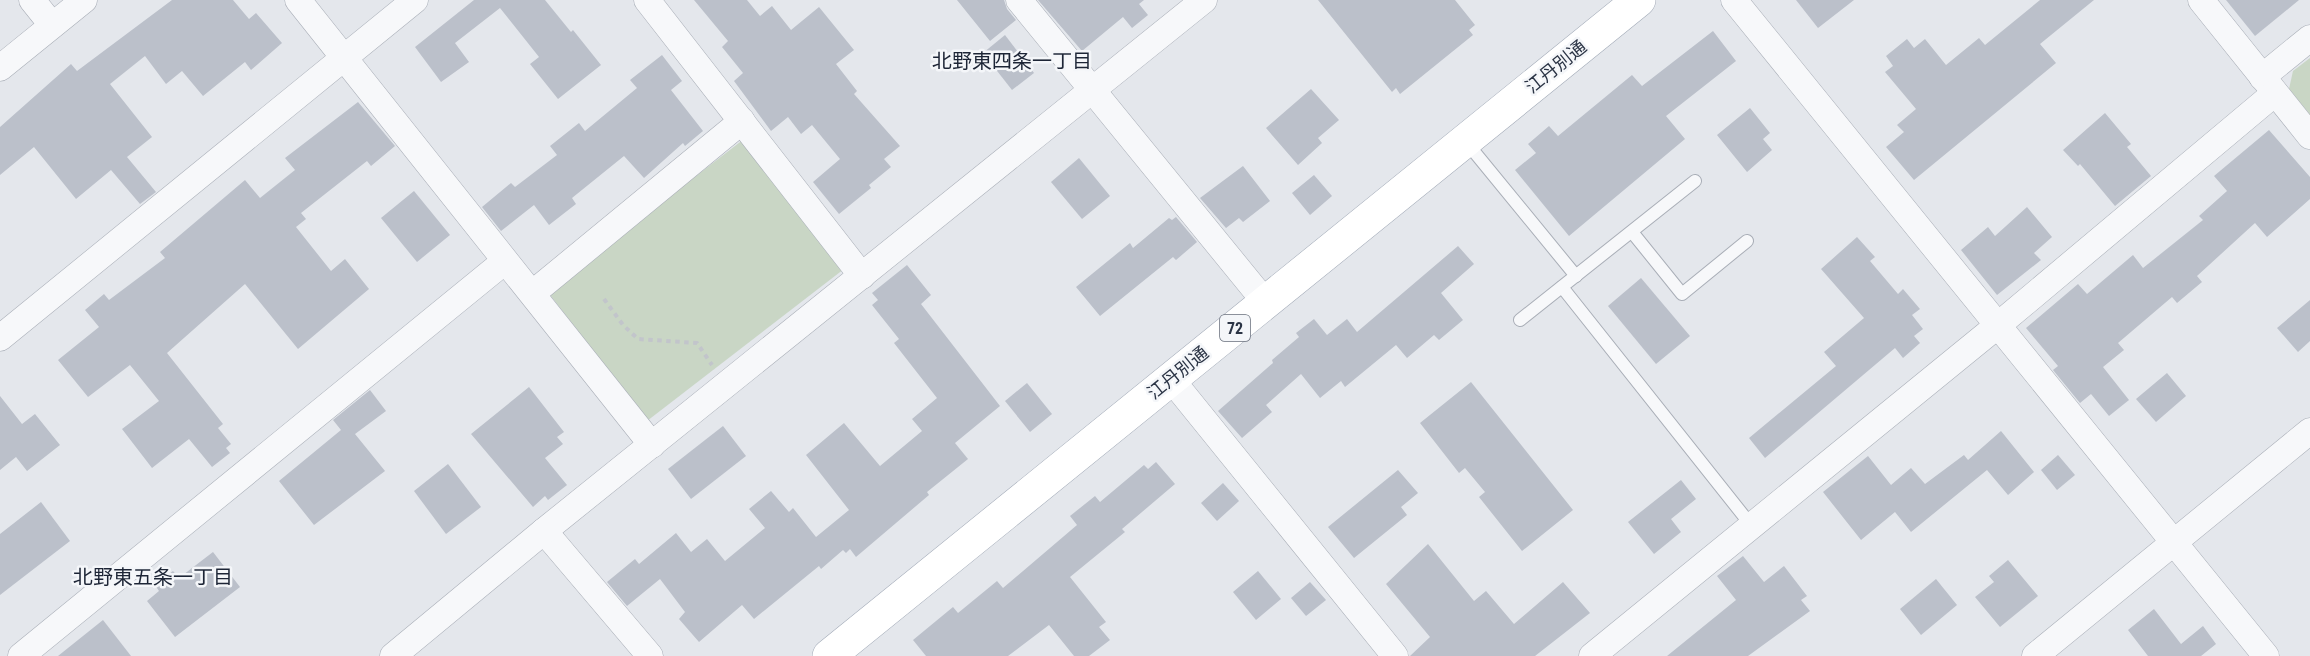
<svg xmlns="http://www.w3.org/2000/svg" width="2310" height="656" viewBox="0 0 2310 656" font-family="'Roboto Condensed','Noto Sans JP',sans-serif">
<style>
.green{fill:#c9d6c5}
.building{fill:#bbc0ca}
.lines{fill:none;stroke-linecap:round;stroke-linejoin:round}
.lane-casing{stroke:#a9aeb7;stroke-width:14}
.street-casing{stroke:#a9aeb7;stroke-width:27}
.primary-casing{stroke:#a3abb8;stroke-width:34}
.path{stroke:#c2c5cb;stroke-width:4;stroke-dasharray:4.5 4.5;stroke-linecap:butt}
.lane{stroke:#f7f8fa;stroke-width:12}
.street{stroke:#f7f8fa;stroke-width:26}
.primary{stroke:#fff;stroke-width:33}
.labels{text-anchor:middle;stroke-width:5;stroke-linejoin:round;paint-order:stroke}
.shield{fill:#f4f6f9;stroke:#676e7b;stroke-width:1.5}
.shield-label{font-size:16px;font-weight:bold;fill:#2b3445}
.street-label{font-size:18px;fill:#2b3445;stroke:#f4f6f9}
.neighbourhood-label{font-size:20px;fill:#1d2536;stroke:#f4f6f9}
</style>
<rect width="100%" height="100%" fill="#e4e7ec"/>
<g class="green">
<path d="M2310 58V115L2289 89 2293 71Z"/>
<path d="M744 139 844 269 647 421 547 291Z"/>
</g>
<g class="building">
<path d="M172 0H233L249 19 256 13 282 43 251 70 245 62 203 96 182 71 166 84 145 56 110 84 152 137 127 157 156 192 140 204 111 170 76 199 34 147 0 175V127L71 64 77 71Z"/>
<path d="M474 0H545L571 32 573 30 601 65 558 99 530 64 539 57 500 8 455 43 469 62 441 82 415 47Z"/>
<path d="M694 0H747L760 16 772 6 791 30 819 7 854 50 836 64 857 91 854 94 900 146 884 159 891 167 869 185 871 188 839 214 813 182 840 159 812 125 801 134 788 117 771 131 734 81 743 73 722 47 728 41Z"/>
<path d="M957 0H1004L1007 9 1016 20 990 41Z"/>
<path d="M1038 0H1144L1139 4 1148 15 1132 28 1123 17 1082 51Z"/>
<path d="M1318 0H1455L1475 25 1469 30 1473 35 1400 94 1396 88 1392 92Z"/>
<path d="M1796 0H1854L1818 28Z"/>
<path d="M2040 0H2094L2040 44 2056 63 1914 180 1886 147 1904 132 1897 125 1916 109 1885 72 1893 66 1886 56 1907 39 1914 48 1925 39 1946 65 1979 38 1985 45Z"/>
<path d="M2226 0H2299L2255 36Z"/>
<path d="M1713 31 1736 61 1666 116 1685 139 1569 236 1515 170 1536 153 1528 144 1549 126 1558 136 1632 75 1642 86Z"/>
<path d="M1005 35 1034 73 1012 90 983 53Z"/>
<path d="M662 55 682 81 671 90 703 131 685 146 683 143 644 178 624 156 572 198 576 204 549 225 534 205 501 231 482 207 511 183 515 187 557 155 550 146 579 123 585 131 637 88 630 80Z"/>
<path d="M1311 89 1339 120 1318 138 1322 143 1298 165 1266 128Z"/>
<path d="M358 102 395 146 371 166 367 161 301 213 306 219 296 227 331 271 345 259 369 289 298 349 245 284 167 353 223 424 218 428 231 444 226 448 230 453 212 467 189 439 152 468 122 429 159 401 130 365 88 397 58 360 99 327 85 310 104 294 109 300 165 258 160 252 245 180 260 198 295 170 285 158Z"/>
<path d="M1750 108 1770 133 1763 139 1772 150 1747 172 1717 135Z"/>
<path d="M2105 113 2131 144 2127 147 2151 176 2115 206 2080 164 2078 166 2063 150Z"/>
<path d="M2269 130 2310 177V199L2267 237 2255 223 2197 276 2202 282 2177 303 2172 297 2118 343 2124 350 2103 367 2129 400 2109 416 2091 394 2080 403 2053 370 2058 366 2026 328 2078 284 2087 294 2133 255 2143 268 2203 220 2199 216 2227 191 2214 176Z"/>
<path d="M1079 158 1110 196 1082 219 1051 182Z"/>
<path d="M1243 166 1270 201 1243 222 1239 218 1226 228 1200 198Z"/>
<path d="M1314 175 1332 196 1310 215 1292 193Z"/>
<path d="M414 191 450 235 417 262 381 218Z"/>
<path d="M2027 207 2052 237 2034 253 2041 260 1997 295 1961 250 1988 227 1995 236Z"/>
<path d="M1176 217 1197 242 1176 260 1173 257 1100 316 1076 287 1130 243 1133 248 1169 218 1172 220Z"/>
<path d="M1857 237 1875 257 1870 261 1898 294 1903 289 1920 309 1912 315 1923 329 1914 336 1920 343 1903 358 1895 348 1765 458 1749 438 1836 366 1824 352 1864 318 1821 269Z"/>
<path d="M1458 246 1474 264 1441 293 1463 320 1439 340 1434 335 1407 358 1396 345 1345 387 1341 381 1320 398 1301 374 1266 405 1272 412 1242 438 1218 411 1273 363 1272 360 1299 337 1296 333 1314 319 1327 335 1347 319 1357 332Z"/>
<path d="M907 265 931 295 921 304 1000 406 955 443 968 459 927 492 929 495 856 557 850 549 846 553 843 550 821 569 819 566 754 619 742 605 699 642 679 619 685 612 660 579 627 606 607 582 635 559 639 564 676 533 691 552 707 539 725 561 765 528 749 509 771 491 789 512 793 508 816 537 849 510 806 455 844 423 880 466 922 431 912 419 937 398 894 343 899 339 872 305 878 300 872 293Z"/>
<path d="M1641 278 1690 336 1656 364 1608 306Z"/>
<path d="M2310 300V341L2298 352 2277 328Z"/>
<path d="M2167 373 2186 396 2156 422 2136 399Z"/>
<path d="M1471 382 1573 510 1522 551 1479 497 1485 492 1465 468 1459 473 1420 423Z"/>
<path d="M1027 383 1052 414 1030 432 1005 401Z"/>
<path d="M529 387 564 432 557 437 563 444 545 458 567 485 548 500 545 496 533 507 471 434Z"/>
<path d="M370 390 386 411 355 434 385 471 314 525 279 481 341 430 333 420Z"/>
<path d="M0 396 22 424 35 414 60 445 27 471 16 457 0 470Z"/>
<path d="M723 426 746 456 691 499 668 469Z"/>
<path d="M2001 431 2034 472 2008 495 1987 470 1911 532 1895 512 1861 540 1823 492 1868 456 1891 485 1911 468 1925 484 1964 455 1968 460Z"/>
<path d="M2058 455 2075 475 2057 490 2041 470Z"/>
<path d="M1156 462 1175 484 1122 529 1125 532 1070 577 1106 622 1099 627 1110 640 1089 656H1074L1049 625 1008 656H926L913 640 953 607 958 613 997 581 1003 588 1077 525 1070 516 1095 496 1100 502 1144 465 1148 469Z"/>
<path d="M448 464 481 507 446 534 414 491Z"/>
<path d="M1398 470 1418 493 1401 507 1407 515 1354 558 1328 527Z"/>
<path d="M1681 480 1696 499 1671 519 1681 532 1654 554 1628 522Z"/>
<path d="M1223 483 1239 501 1217 521 1201 503Z"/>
<path d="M41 502 70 541 0 595V534Z"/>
<path d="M1428 544 1474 601 1486 591 1514 624 1563 582 1590 613 1535 656H1410L1430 637 1386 584Z"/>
<path d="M213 552 240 587 175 637 147 601 159 591 155 585 173 571 179 578Z"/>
<path d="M1743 556 1764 582 1784 566 1807 596 1801 600 1810 611 1748 656H1667L1736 600 1717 576Z"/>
<path d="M2008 560 2038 596 2000 627 1975 597 1994 582 1989 576Z"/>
<path d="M1258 571 1281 599 1256 620 1233 592Z"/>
<path d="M1936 579 1957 605 1921 635 1900 609Z"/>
<path d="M1310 582 1326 600 1306 616 1291 598Z"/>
<path d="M2154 609 2181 644 2203 626 2216 644 2201 656H2148L2128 630Z"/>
<path d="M103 620 131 656H58Z"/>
</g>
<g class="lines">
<g class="lane-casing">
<g id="lane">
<path d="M1467 143 1576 276"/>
<path d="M1632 232 1682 294 1747 241"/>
<path d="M1562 287 1751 525"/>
<path d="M1520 320 1695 181"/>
</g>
</g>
<g class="street-casing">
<g id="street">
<path d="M32 0 52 25"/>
<path d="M298 0 652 445"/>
<path d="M647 0 862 276"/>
<path d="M1019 0 1266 303"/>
<path d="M1734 0 2266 656"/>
<path d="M2201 0 2310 136"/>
<path d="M0 68 84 0"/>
<path d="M2262 77 2310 38"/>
<path d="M533 293 742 121"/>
<path d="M0 338 415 0"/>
<path d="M1171 379 1395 656"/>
<path d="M544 531 650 656"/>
<path d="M21 656 505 261"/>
<path d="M393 656 544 531 1204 0"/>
<path d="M1592 656 1997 326 2275 93"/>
<path d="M2035 656 2310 431"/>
</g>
</g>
<g class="primary-casing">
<path id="primary" d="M829 656 1639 0"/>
</g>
<path class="path" d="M604 299 623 325 638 339 697 343 712 365"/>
<use href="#lane" class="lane"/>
<use href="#street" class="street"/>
<use href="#primary" class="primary"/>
</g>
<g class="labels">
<rect class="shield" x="1220" y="315" width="30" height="26" rx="4.5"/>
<g class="shield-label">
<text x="1235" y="334">72</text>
</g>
<g class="street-label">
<text transform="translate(1556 67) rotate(-39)" y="6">江丹別通</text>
<text transform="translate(1178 373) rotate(-39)" y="6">江丹別通</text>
</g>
<g class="neighbourhood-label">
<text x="1012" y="68">北野東四条一丁目</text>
<text x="153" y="584">北野東五条一丁目</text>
</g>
</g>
</svg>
